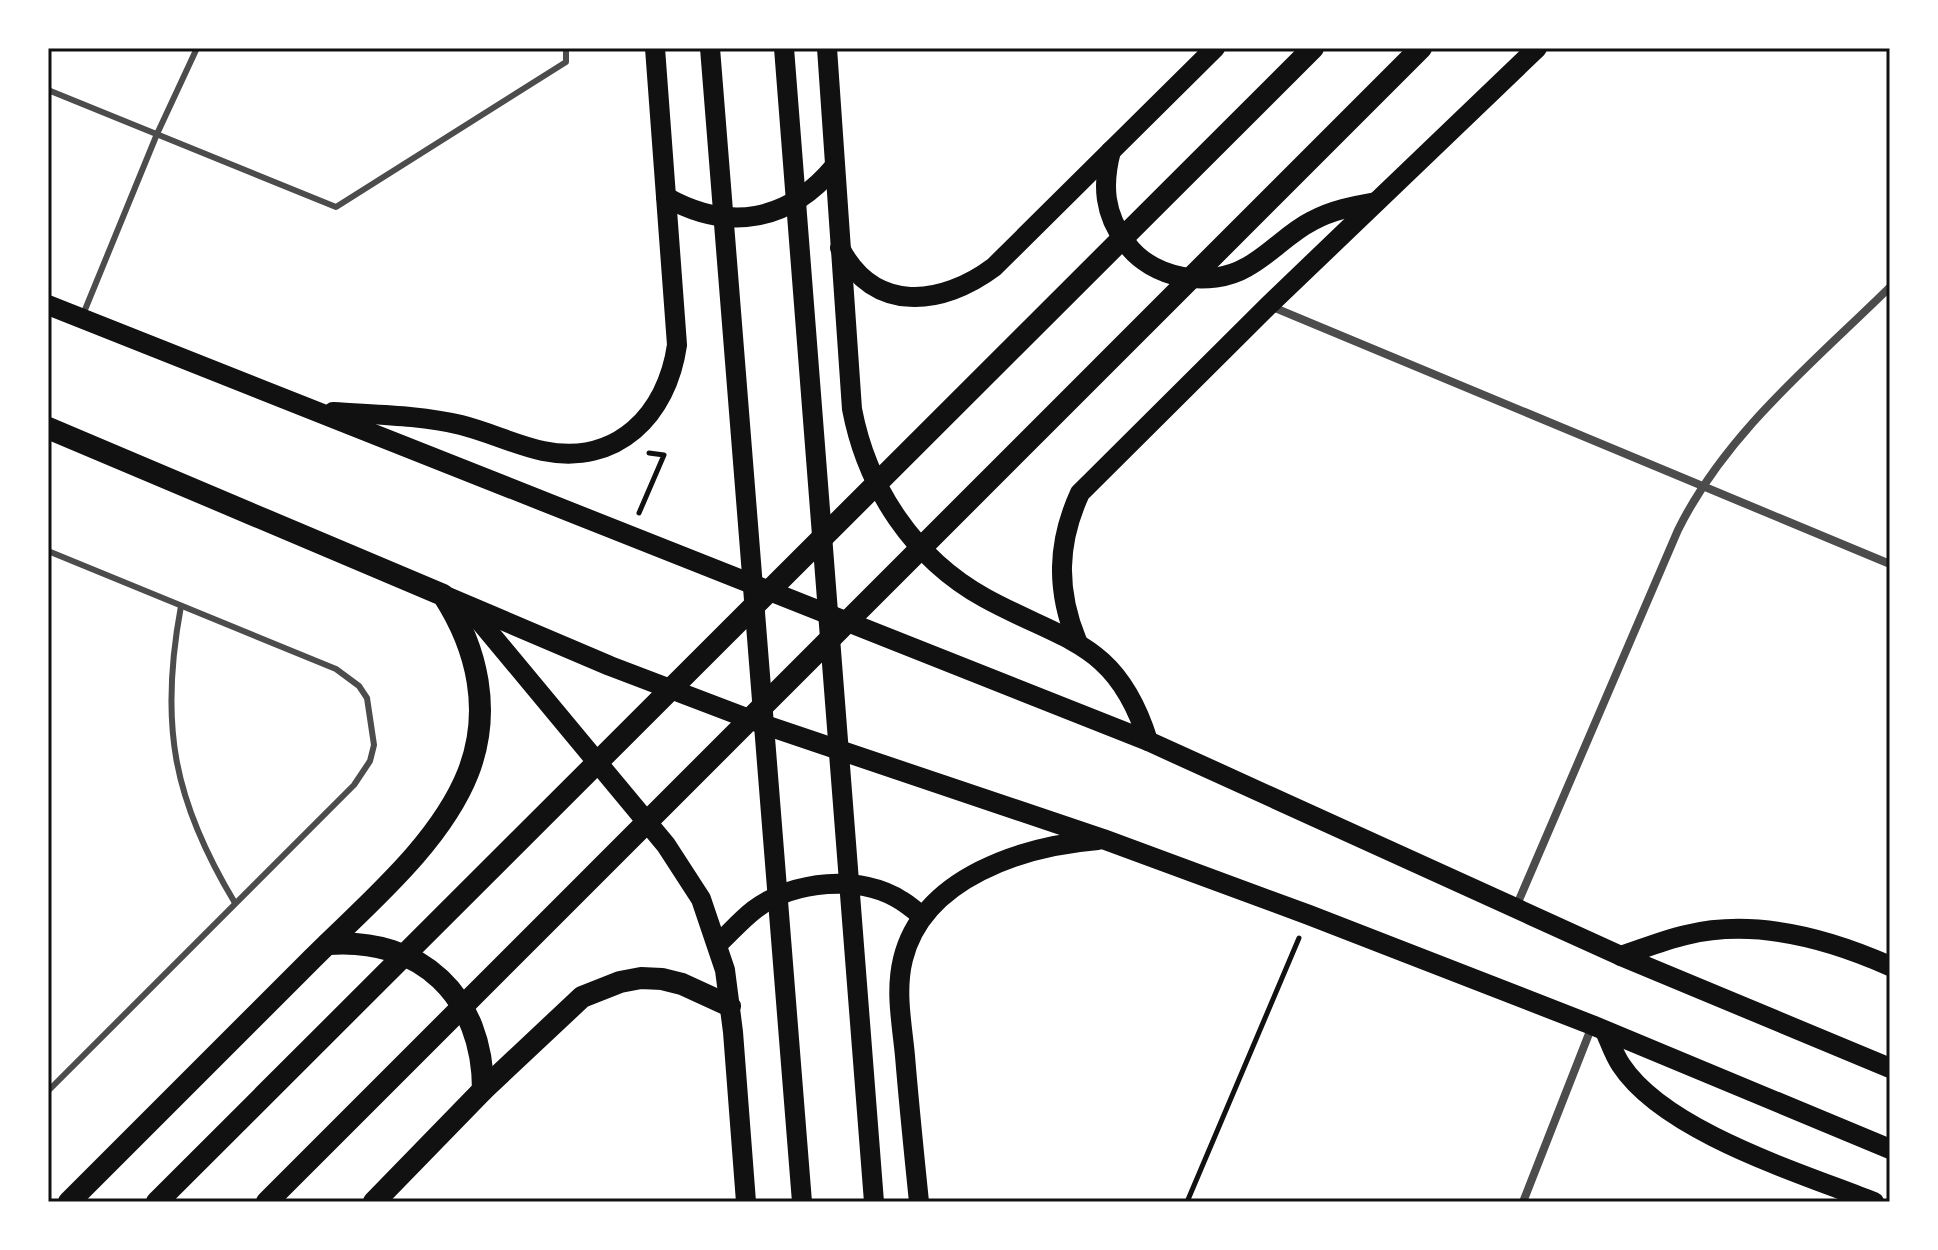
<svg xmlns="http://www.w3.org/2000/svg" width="1938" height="1250" viewBox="0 0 1938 1250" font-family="Mulish,sans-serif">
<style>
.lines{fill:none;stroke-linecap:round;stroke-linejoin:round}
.path{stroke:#111;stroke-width:5}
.service{stroke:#4c4c4c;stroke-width:6}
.minor{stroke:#4c4c4c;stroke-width:8}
.primary{stroke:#111;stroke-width:20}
.trunk{stroke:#111;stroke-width:22}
.neatline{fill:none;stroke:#111;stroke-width:3}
</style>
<rect width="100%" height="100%" fill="#fff"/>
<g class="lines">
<g class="path">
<path d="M639 513 664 455 649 453"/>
<path d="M1187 1202 1299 938"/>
</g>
<g class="service">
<path d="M48 90 336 207 566 62V48"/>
<path d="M82 317 157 134 197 48"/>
<path d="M48 551 336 669 359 686 367 698 374 745 370 761 354 785 48 1091"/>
<path d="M181 606C159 724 173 800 235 903"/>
</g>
<g class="minor">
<path d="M1270 306 1890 564"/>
<path d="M1516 907 1678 530C1726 433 1814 362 1890 287"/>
<path d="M1523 1202 1592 1026"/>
</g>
<g class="primary">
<path d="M710 48 802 1202"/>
<path d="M784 48 874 1202"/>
<path d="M827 48 852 409C867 488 914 559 985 598 1065 642 1117 641 1148 741"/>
<path d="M1111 151C1102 185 1104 214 1126 243 1152 279 1209 289 1247 267 1271 254 1288 233 1312 221 1332 210 1354 206 1376 202"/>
<path d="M666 197C728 232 788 222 834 167"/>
<path d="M840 248C874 314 942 306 994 267L1215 48"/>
<path d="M48 305 1148 741 1621 956 1890 1068"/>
<path d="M333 412C376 415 419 415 461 425 489 432 515 445 543 451 617 466 667 415 677 345L655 48"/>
<path d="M443 595 610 666 765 725 1103 839 1309 915 1592 1025 1890 1149"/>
<path d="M469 608 666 845 701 899 725 970 733 1032 746 1202"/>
<path d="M1077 641C1056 590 1057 543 1080 493L1269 305 1537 48"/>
<path d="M718 944C730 933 741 920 754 910 793 880 861 874 902 901 909 905 915 911 922 916"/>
<path d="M1621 956C1642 949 1664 940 1686 935 1755 918 1827 938 1890 966"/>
<path d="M1605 1031C1610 1042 1614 1055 1621 1065 1665 1132 1801 1173 1874 1202"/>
<path d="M919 1202C914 1153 909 1105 905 1056 902 1024 895 991 903 959 923 877 1024 846 1098 840"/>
</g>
<g class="trunk">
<path d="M48 428 443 595C478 649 492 712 468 773 440 844 366 905 313 958 232 1039 151 1121 69 1202"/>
<path d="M328 944C421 937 483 996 483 1090"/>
<path d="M157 1202 1313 48"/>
<path d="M267 1202 1421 48"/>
<path d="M374 1202 483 1090 582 997 620 982 641 978 662 979 682 984 730 1006"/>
</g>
</g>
<rect width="1938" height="1250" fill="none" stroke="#ffffff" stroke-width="100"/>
<rect x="50" y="50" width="1838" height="1150" class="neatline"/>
</svg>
